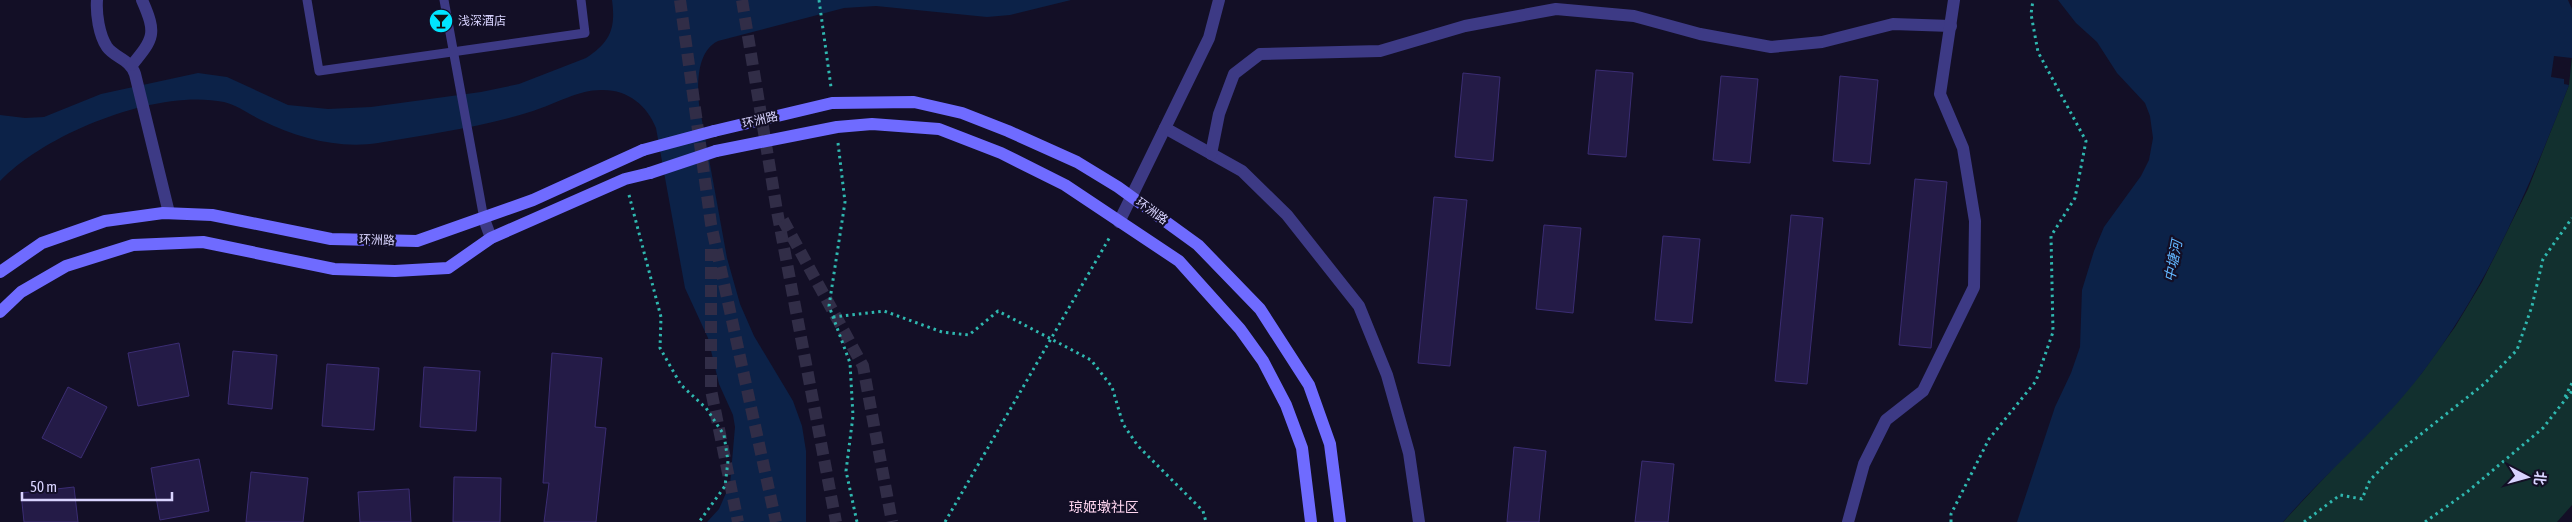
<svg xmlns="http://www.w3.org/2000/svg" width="2572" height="522" viewBox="0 0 2572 522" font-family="'Asap Condensed','Noto Sans SC',sans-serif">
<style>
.green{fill:#12302f}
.water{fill:#0c2248}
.building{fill:#241b47;stroke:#3b2d73}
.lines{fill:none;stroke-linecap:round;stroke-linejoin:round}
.primary-tunnel{stroke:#312d47;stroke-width:12;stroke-dasharray:12 6;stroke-linecap:butt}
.path{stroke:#2fb8b0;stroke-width:3;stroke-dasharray:2.5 4;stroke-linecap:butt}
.lane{stroke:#3d3a85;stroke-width:9}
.street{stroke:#3d3a85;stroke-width:12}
.secondary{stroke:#6f6bff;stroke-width:12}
.secondary-bridge{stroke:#6f6bff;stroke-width:12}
.labels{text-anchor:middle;stroke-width:4.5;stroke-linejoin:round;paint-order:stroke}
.poi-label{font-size:12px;fill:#d9d4ff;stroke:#130f26;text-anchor:start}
.street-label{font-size:12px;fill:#d9d4ff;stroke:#130f26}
.water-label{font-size:14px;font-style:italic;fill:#62b6ff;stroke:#130f26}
.neighbourhood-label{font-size:14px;fill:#ffd6f0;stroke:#130f26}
</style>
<rect width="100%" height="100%" fill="#130f26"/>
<path class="green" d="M2572 56V505L2557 522H2283L2421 374 2455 327 2482 282 2528 189 2569 85Z"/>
<g class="water">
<path d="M612 0H1071L1010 15 987 17 876 6 844 8 718 41C697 51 697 83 699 104L727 258 740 304 754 336 793 401 802 426 806 451V522H707L719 509 730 484 735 427 733 415 719 384 708 338 685 288 656 128C647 105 627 89 601 90 578 90 555 104 533 111 484 127 429 134 378 143 338 149 297 138 261 120 249 114 237 105 224 102 158 88 46 133 0 181V115L25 118 44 117 101 94 198 73 227 77 288 105 328 109 371 107 481 92 519 84 586 58C610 42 616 29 612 0Z"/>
<path d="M2058 0H2568L2572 9V58L2554 56 2551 77 2564 79V84L2569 85C2530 186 2488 286 2422 373 2381 427 2327 471 2283 522H2017L2055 407 2071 373 2080 347 2082 290 2094 251 2104 227 2141 176 2149 160 2153 138 2150 116 2145 103 2117 73 2097 42 2076 23Z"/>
</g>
<g class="building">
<path d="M1596 70 1633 73 1626 157 1588 154Z"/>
<path d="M1463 73 1500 77 1493 161 1455 157Z"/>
<path d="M1721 76 1758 79 1750 163 1713 160Z"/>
<path d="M1840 76 1878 80 1870 164 1833 161Z"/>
<path d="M1915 179 1947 182 1931 348 1899 345Z"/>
<path d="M1434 197 1467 200 1450 366 1418 363Z"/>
<path d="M1791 215 1823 218 1807 384 1775 381Z"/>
<path d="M1544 225 1581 228 1573 313 1536 309Z"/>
<path d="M1663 236 1700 239 1692 323 1655 320Z"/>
<path d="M179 343 189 396 138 406 128 353Z"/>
<path d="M233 351 277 355 272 409 228 404Z"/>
<path d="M552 353 602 358 595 427 606 428 596 522H544L549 483H543Z"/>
<path d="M327 364 379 368 374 430 322 426Z"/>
<path d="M424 367 480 371 476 431 420 427Z"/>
<path d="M68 387 107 407 81 458 42 438Z"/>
<path d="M1514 447 1546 451 1539 522H1507Z"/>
<path d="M199 459 209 511 160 520 151 468Z"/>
<path d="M1642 461 1674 464 1668 522H1635Z"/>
<path d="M251 472 308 478 303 522H246Z"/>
<path d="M454 477 501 478 500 522H453Z"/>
<path d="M74 487 78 522H24L21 493Z"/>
<path d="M409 489 411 522H360L358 492Z"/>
</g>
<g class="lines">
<g class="primary-tunnel">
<path d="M680 0 711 224 776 522"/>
<path d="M742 0 777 211 836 522"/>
<path d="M783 220 863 366 892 522"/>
<path d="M711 249V390L738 522"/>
</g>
<g class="path">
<path d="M819 0 831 87"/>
<path d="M838 143 845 202 829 306 850 363 853 416 846 471 857 522"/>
<path d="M629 195 661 317 660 348 681 385 706 408 724 435 728 461 725 486 699 522"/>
<path d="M833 317 884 311 942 332 969 335 998 311 1091 360 1112 387 1123 424 1138 446 1203 511 1206 522"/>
<path d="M2565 397 2572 383"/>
<path d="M945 522 1111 235"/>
<path d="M1951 522V514L1989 439 2036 381 2053 332 2051 236 2075 198 2086 141 2038 52 2031 14 2033 0"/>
<path d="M2304 522 2340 495 2362 499 2370 480 2396 454 2484 384 2517 350 2532 306 2543 259 2572 218"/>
<path d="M2425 522 2467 492 2543 428 2572 391"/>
</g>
<g class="lane">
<path d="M307 0 319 71 585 33 581 0"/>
<path d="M444 0 484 219"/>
</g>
<g class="street">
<path d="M97 0C96 14 99 35 107 47 115 58 130 59 135 74L169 213"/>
<path d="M132 65C154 38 157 34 142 0"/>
<path d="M1165 128 1242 171 1287 215 1359 306 1387 375 1409 453 1419 522"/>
<path d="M1211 154 1219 114 1234 74 1260 54 1380 51 1465 26 1556 9 1634 16 1700 34 1771 47 1822 42 1893 24 1951 26"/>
<path d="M484 219 491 238"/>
<path d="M1119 222 1209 38 1219 0"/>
<path d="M1848 522 1864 464 1886 420 1923 391 1974 287 1975 221 1963 148 1940 94 1954 0"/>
</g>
<g class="secondary">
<path d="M714 131 832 103 914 102 962 113 1008 131 1077 162 1118 187 1198 245 1260 309 1309 385 1330 444 1340 522"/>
<path d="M716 151 837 127 872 124 939 129 1001 153 1065 185 1179 261 1240 329 1263 361 1286 405 1302 448 1311 522"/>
<path d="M0 272 42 243 105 221 163 213 212 215 331 239 417 241 533 200 643 150"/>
<path d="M0 312 21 292 66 266 133 245 203 242 334 269 395 271 448 268 491 238 625 179 650 173"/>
</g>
<g class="secondary-bridge">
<path d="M643 150 714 131"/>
<path d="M650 173 716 151"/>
</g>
</g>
<defs>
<g id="bar-disc" transform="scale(1.25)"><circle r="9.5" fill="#00e5ff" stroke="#130f26"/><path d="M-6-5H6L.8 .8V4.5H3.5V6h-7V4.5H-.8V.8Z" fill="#111"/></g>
</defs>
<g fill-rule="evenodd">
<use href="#bar-disc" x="441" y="21"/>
</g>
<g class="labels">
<g class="poi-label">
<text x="458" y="25">浅深酒店</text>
</g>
<g class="street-label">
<text transform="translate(760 120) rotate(-13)" y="4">环洲路</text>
<text transform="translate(1152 211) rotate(36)" y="4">环洲路</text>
<text transform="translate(377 240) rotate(2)" y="4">环洲路</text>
</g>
<g class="water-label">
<text transform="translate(2173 261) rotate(-79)" y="5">中塘河</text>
</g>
<g class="neighbourhood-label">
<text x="1104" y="512">琼姬墩社区</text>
</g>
</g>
<g transform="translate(2527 477) rotate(96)" stroke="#130f26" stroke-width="4" paint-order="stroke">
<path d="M0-4L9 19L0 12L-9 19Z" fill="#d9d4ff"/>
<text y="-8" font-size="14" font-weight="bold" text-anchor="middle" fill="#d9d4ff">北</text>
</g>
<path d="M22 492v8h150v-8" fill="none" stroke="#d9d4ff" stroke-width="2.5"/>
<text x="30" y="492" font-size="15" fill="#d9d4ff" stroke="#130f26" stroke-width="4" paint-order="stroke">50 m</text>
</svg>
